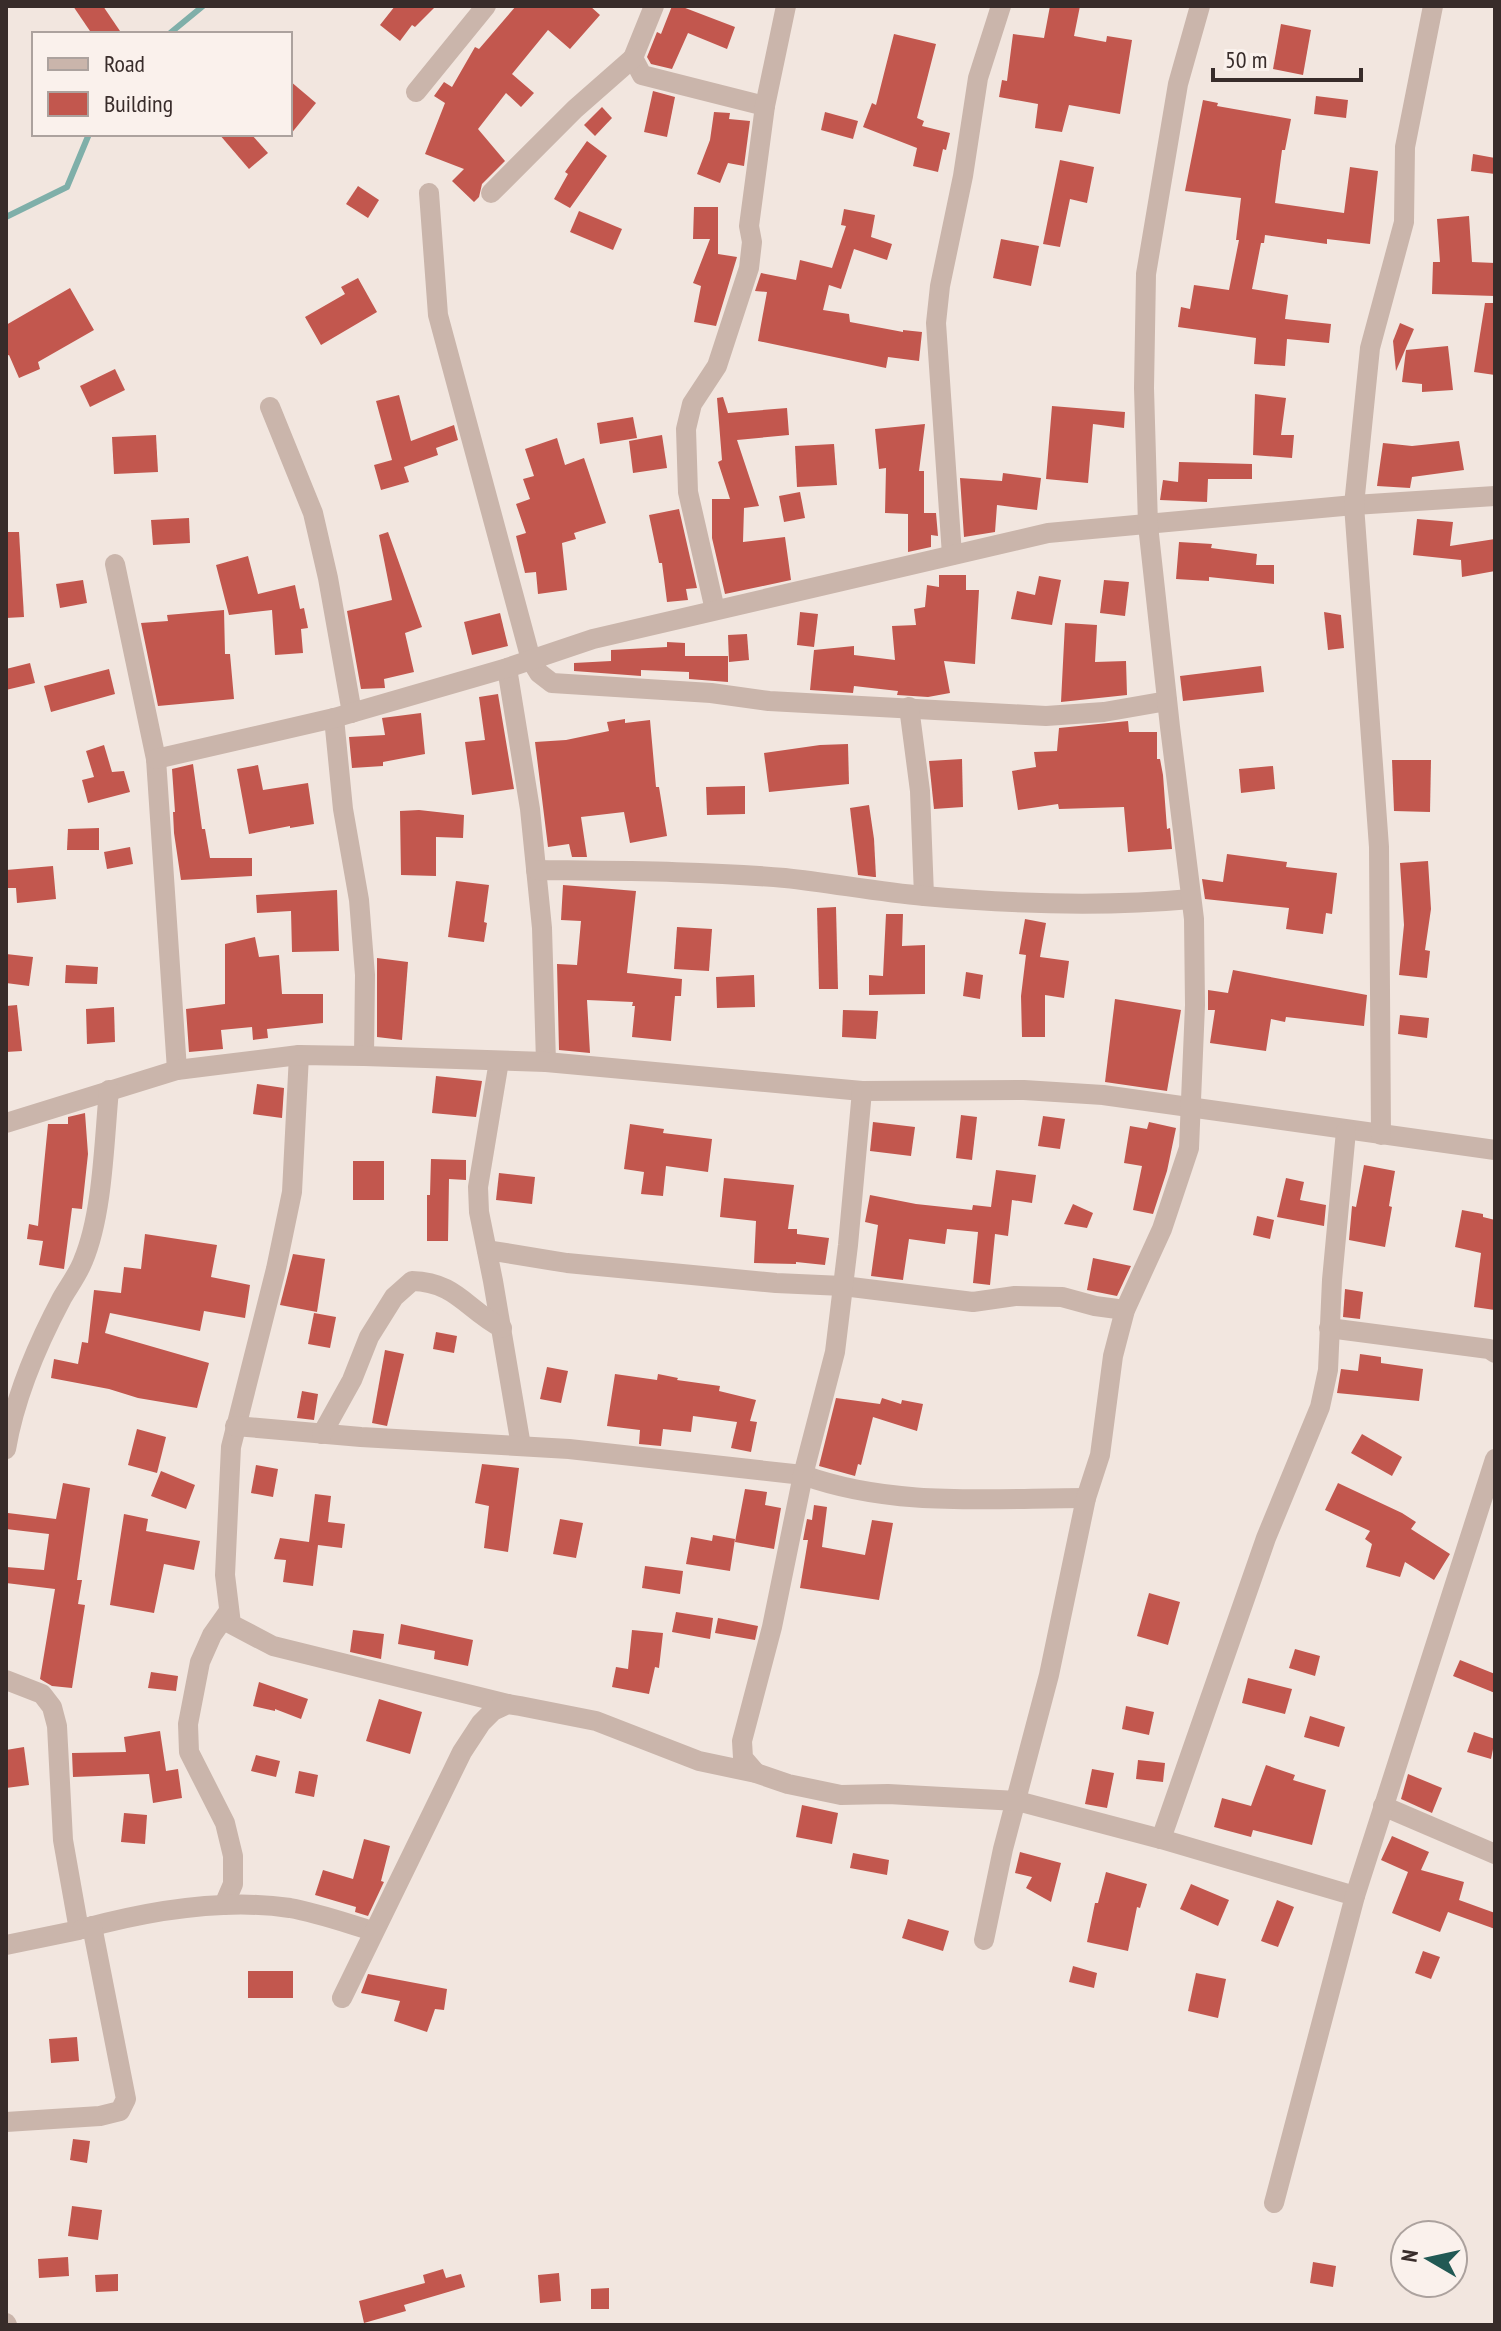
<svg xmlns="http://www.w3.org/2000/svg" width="1501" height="2331" viewBox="0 0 1501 2331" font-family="'PT Sans Narrow',sans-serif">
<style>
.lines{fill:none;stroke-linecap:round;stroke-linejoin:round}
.stream{stroke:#7fafa9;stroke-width:6}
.building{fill:#c2574e}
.minor{stroke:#cab5ab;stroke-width:20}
</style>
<rect width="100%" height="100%" fill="#f2e6df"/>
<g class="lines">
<g class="stream">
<path d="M169 34 203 6"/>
<path d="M6 217 67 187 89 134"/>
</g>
</g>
<g class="building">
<path d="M73 6H103L122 34H92Z"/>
<path d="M395 6H436L415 27 412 25 400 41 380 25Z"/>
<path d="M516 6H590L600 15 570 49 548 30 512 74 534 93 521 107 506 93 478 129 505 161 482 184 479 197 474 202 452 181 464 169 425 154 445 103 434 96 444 82 452 87 475 47 479 49Z"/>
<path d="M672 6H680L735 27 727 49 688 33 672 69 651 64 647 57 657 32 661 34Z"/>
<path d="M1050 6H1080L1074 36 1106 42 1107 36 1132 40 1120 114 1069 105 1062 132 1035 128 1038 104 999 97 1002 80 1007 81 1013 34 1044 38Z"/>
<path d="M1281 24 1311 30 1303 75 1273 69Z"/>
<path d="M894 34 936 44 917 118 924 121 922 126 950 133 946 150 943 149 938 172 913 166 917 148 863 127 872 103 876 105Z"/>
<path d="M290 81 316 103 290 135Z"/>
<path d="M653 91 675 97 667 137 644 132Z"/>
<path d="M1316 96 1348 100 1346 118 1314 114Z"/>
<path d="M1203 100 1218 103 1217 106 1291 119 1285 150H1282L1275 203 1344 213 1350 167 1378 171 1370 244 1327 239V244L1265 235 1264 243H1261L1252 289 1288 295 1285 319 1331 324 1329 343 1287 339 1285 366 1254 364 1256 338 1178 327 1181 307 1190 309 1194 285 1229 290 1239 240H1236L1241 198 1185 191Z"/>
<path d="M602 107 612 118 595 136 584 125Z"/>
<path d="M714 112 730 113 729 119 750 121 744 166 728 163 720 183 697 174 710 140Z"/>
<path d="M825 112 858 121 853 139 821 130Z"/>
<path d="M219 134H251L268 153 249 169Z"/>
<path d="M587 141 607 156 570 208 554 199 568 174 565 172Z"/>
<path d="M1473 154 1495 158V174L1471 171Z"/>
<path d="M1060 160 1094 167 1087 203 1070 199 1060 247 1043 244Z"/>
<path d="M358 186 379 200 368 218 346 204Z"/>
<path d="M694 207H718V254L737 257 716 326 694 322 701 286 693 283 710 239H693Z"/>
<path d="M844 209 875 215 871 237 892 244 887 260 854 249 841 289 829 285 823 310 849 314 850 322 903 332V330L922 332 919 361 888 357 886 368 758 341 767 292 755 291 761 273 796 280 800 260 832 268 846 226 841 225Z"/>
<path d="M579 211 622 229 613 250 570 232Z"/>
<path d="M1469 216 1472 262 1495 263V296L1432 294 1433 262H1440L1437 219Z"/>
<path d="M1001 239 1039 246 1031 286 993 278Z"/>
<path d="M358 278 377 312 321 345 305 317 345 294 341 287Z"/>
<path d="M70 288 94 330 38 362 40 369 19 378 9 355 6 356V325Z"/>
<path d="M1485 303H1495V375L1474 372Z"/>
<path d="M1400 323 1414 329 1396 371 1393 341Z"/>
<path d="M1448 346 1453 390 1422 392V384L1402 382 1406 350Z"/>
<path d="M115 369 125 390 90 407 80 386Z"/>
<path d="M1255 394 1286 398 1281 435H1294L1292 458 1253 455Z"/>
<path d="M399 395 411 441 454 425 458 440 436 448 438 455 404 467 409 482 381 490 374 465 392 460 376 401Z"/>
<path d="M723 397 728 413 787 408 789 435 737 440 759 506 744 508 743 542 785 537 791 580 725 594 712 538V499H730L718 462 722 460 717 398Z"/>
<path d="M1052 406 1125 412 1124 428 1093 424 1088 483 1046 479Z"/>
<path d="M633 417 637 438 600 444 597 423Z"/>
<path d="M925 424 919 471H924V513H936L938 536 931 535V547L908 552V514L885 513 886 468 879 469 875 429Z"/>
<path d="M156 435 158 472 114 474 112 437Z"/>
<path d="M662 435 667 468 633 473 629 441Z"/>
<path d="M557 438 565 465 584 458 606 523 574 533 576 539 562 543 567 590 538 594 536 572 525 573 516 536 526 533 516 504 530 499 523 479 534 476 525 449Z"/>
<path d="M1459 441 1464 470 1412 477 1410 488 1377 486 1383 443 1412 446Z"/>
<path d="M834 444 837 485 797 487 795 446Z"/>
<path d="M1179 462 1252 464V479H1208L1207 502 1160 500 1163 480 1178 482Z"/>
<path d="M1003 473 1041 478 1037 510 997 505 995 532 964 537 960 478 1002 481Z"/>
<path d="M800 492 805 518 784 522 779 496Z"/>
<path d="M679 509 697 588 686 589 688 600 667 602 662 563H659L649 515Z"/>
<path d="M189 518 190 543 153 545 151 520Z"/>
<path d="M1417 519 1453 522 1450 546 1495 539V571L1462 577 1461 560 1413 555Z"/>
<path d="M6 532H19L24 617 6 618Z"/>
<path d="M388 532 422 627 405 633 414 672 384 679 385 688 361 689 347 611 392 600 379 535Z"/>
<path d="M1179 542 1212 544 1211 548 1257 554 1256 565H1274V584L1209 577V581L1176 579Z"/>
<path d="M248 556 258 594 295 585 300 609 304 608 308 628 301 629 303 653 275 655 272 610 229 615 216 565Z"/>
<path d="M939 575H966V590H979L975 664 944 661 950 693 928 697 897 695 898 691 854 686 853 693 810 690 814 650 854 646V655L895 660 892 626 916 625 914 609 925 607 927 585 939 587Z"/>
<path d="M1039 576 1061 580 1052 625 1011 619 1017 591 1035 595Z"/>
<path d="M83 580 87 603 60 608 56 584Z"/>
<path d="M1104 580 1129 582 1125 616 1100 613Z"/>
<path d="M224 610 225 654H230L234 699 158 706 141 623 168 621 167 615Z"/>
<path d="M800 612 818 614 814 647 797 645Z"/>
<path d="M1324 612 1341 615 1344 648 1328 650Z"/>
<path d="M500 613 508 646 472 655 464 622Z"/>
<path d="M1065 623 1097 625 1095 662 1126 661 1127 695 1061 702Z"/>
<path d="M747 634 749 660 729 662 728 635Z"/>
<path d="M667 642 685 643V656H728V682L689 679V672L641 670V676L574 671V663L611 661V650L667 647Z"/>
<path d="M30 663 35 683 6 690V669Z"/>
<path d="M1261 666 1264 692 1183 701 1180 676Z"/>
<path d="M109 669 115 694 51 712 44 686Z"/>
<path d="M498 694 514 789 472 795 465 742 485 740 479 697Z"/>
<path d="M421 713 425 754 383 762V766L352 768 349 737 385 735 382 718Z"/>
<path d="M625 719V723L650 720 656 787H659L667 836 630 843 624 812 581 817 587 857H572L569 844 548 847 535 742 566 740 609 731 607 722Z"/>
<path d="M1128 721 1129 732H1157V759H1160L1163 775 1167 829 1170 828 1172 849 1128 852 1124 807 1059 809 1058 804 1018 810 1012 771 1036 767 1034 752 1057 751 1059 728Z"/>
<path d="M848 744 849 784 769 792 764 753 820 745Z"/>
<path d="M104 745 112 772 124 771 130 792 88 803 82 780 94 777 86 751Z"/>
<path d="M962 759 963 807 934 809 929 761Z"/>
<path d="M1392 760H1431L1430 812 1394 811Z"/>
<path d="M193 764 202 829H205L210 858H252V876L181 880 174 833 173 812H175L172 769Z"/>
<path d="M258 765 263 790 308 783 314 824 290 828V826L249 834 237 769Z"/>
<path d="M1273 766 1275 789 1241 793 1239 769Z"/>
<path d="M745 786V814L707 815 706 787Z"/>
<path d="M869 805 874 839 876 877H874L858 875 850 808Z"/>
<path d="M419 810 464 815 463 838 436 837V876L401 875 400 811Z"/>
<path d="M99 828V850H67L68 829Z"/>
<path d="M130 847 133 864 107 869 104 852Z"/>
<path d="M1227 854 1287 862 1286 867 1337 873 1332 914 1326 913 1323 934 1286 929 1289 908 1205 899 1202 879 1223 882Z"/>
<path d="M1428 861 1431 909 1425 950 1430 951 1427 978 1399 975 1404 925 1400 863Z"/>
<path d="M53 866 56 899 17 903 16 888H6V870Z"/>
<path d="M456 881 489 885 484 922 487 923 484 942 448 937Z"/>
<path d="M563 885 636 891 627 973 682 979 681 996H675L671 1041 632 1037 635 1006H632L633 1002 587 1000 590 1053 559 1050 557 964 577 965 581 921 561 920Z"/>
<path d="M337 890 339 951 292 952 291 911 257 913 256 895Z"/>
<path d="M836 907 838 989H819L817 908Z"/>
<path d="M886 914H903L902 946 925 945V994L869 995V975L883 976Z"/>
<path d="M1025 919 1046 923 1040 957 1069 961 1064 998 1045 995V1037H1022L1021 996 1026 955 1019 954Z"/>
<path d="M677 927 712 929 709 971 674 969Z"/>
<path d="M255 937 259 957 279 955 282 994H323V1023L267 1029 268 1038 253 1040 252 1027 221 1030 223 1049 189 1052 186 1009 225 1004V944Z"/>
<path d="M6 954 33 957 29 986 6 983Z"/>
<path d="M377 958 408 962 402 1040 377 1037Z"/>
<path d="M66 965 98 967 97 984 65 983Z"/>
<path d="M1233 970 1367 995 1364 1026 1286 1017 1285 1022 1271 1019 1266 1051 1210 1043 1215 1010H1208V990L1228 993Z"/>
<path d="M966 972 983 975 980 999 963 996Z"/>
<path d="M754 975 755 1007 717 1008 716 977Z"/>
<path d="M1115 999 1181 1010 1167 1091 1105 1082Z"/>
<path d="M17 1005 22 1051 6 1052V1006Z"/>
<path d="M114 1007 115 1042 87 1044 86 1009Z"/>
<path d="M843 1010 878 1011 876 1039 842 1037Z"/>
<path d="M1400 1015 1429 1018 1427 1038 1398 1034Z"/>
<path d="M436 1076 482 1081 476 1117 432 1113Z"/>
<path d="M257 1084 284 1088 282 1118 253 1114Z"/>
<path d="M85 1113 88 1154 82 1209 72 1208 64 1269 39 1265 43 1241 27 1239 29 1224 38 1226 48 1124H68V1117Z"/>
<path d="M961 1115 977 1117 972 1160 956 1158Z"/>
<path d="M1043 1116 1065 1119 1060 1149 1038 1146Z"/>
<path d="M873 1122 915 1127 911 1156 870 1151Z"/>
<path d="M1149 1122 1176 1128 1167 1171 1153 1214 1133 1210 1142 1166 1124 1163 1130 1126 1147 1129Z"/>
<path d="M630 1124 664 1129 663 1133 712 1139 708 1172 666 1166 663 1196 641 1194 644 1172 624 1169Z"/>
<path d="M431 1159 466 1160V1180L449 1179 448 1241H427V1195H430Z"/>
<rect x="353" y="1161" width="31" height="39"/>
<path d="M1364 1165 1395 1171 1389 1206 1392 1207 1385 1247 1349 1240 1352 1206 1356 1207Z"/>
<path d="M996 1170 1036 1175 1032 1203 1012 1200 1008 1236 995 1234 990 1285 973 1283 978 1232 947 1229 945 1244 909 1239 903 1280 871 1276 878 1225 865 1222 870 1195 916 1204 972 1210 973 1205 991 1207Z"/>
<path d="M499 1173 535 1177 532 1204 496 1200Z"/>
<path d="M724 1178 794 1185 788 1229H797V1234L829 1238 825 1265 796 1262V1264L754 1263 756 1221 720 1217Z"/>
<path d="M1286 1178 1304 1182 1300 1200 1326 1205 1324 1226 1277 1217Z"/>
<path d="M1073 1204 1093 1213 1087 1228 1064 1224Z"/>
<path d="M1462 1210 1483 1214V1217L1495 1220V1310L1474 1307 1481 1253 1455 1247Z"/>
<path d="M1257 1216 1274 1220 1270 1239 1253 1235Z"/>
<path d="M145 1234 217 1245 211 1277 250 1285 245 1318 204 1311 200 1331 110 1313 105 1333 209 1363 197 1408 138 1398 109 1389 51 1378 54 1359 78 1364 82 1342 88 1343 94 1290 121 1293 124 1267 141 1269Z"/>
<path d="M293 1254 325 1259 317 1312 280 1305Z"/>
<path d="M1093 1258 1131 1266 1117 1296 1087 1290Z"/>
<path d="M1345 1289 1363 1292 1360 1319 1343 1317Z"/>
<path d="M314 1313 336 1317 330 1348 308 1344Z"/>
<path d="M436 1332 457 1336 454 1353 433 1349Z"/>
<path d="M385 1350 404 1354 387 1426 372 1423Z"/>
<path d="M1360 1354 1381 1357V1363L1423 1369 1419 1401 1337 1393 1341 1369 1358 1371Z"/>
<path d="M547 1367 568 1371 561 1403 540 1399Z"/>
<path d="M615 1374 657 1380 658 1374 678 1378 677 1380 720 1386 719 1391 756 1400 750 1421 757 1422 751 1452 731 1448 737 1422 693 1416 691 1432 663 1429 661 1446 639 1444 640 1430 607 1426Z"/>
<path d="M302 1391 318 1394 314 1420 297 1418Z"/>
<path d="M836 1398 880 1404 882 1398 901 1404 902 1400 923 1404 917 1431 873 1417 861 1465 858 1464 855 1476 819 1466Z"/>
<path d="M137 1429 166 1437 157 1473 128 1465Z"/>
<path d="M1362 1434 1402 1457 1392 1476 1351 1453Z"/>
<path d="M482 1464 519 1468 508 1552 484 1548 489 1506 475 1503Z"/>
<path d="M256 1465 278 1469 273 1497 251 1493Z"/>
<path d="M161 1471 195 1485 186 1509 151 1496Z"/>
<path d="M63 1483 90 1488 77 1580H82L78 1604 85 1605 72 1688 52 1686 40 1679 55 1589 6 1583V1567L44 1570 49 1534 6 1529 8 1513 56 1519Z"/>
<path d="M1338 1483 1402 1513 1416 1522 1411 1529 1450 1554 1434 1580 1405 1562 1400 1577 1366 1567 1372 1544 1365 1539 1370 1531 1325 1510Z"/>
<path d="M745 1489 767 1492 765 1505 781 1508 774 1549 735 1542Z"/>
<path d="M315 1494 331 1496 328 1522 345 1524 342 1548 318 1545 313 1586 283 1582 286 1560 274 1559 280 1538 309 1542Z"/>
<path d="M814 1505 827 1507 822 1547 865 1555 872 1520 893 1523 879 1600 800 1588 808 1540H803L807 1519 812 1520Z"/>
<path d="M124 1514 148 1519 146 1531 200 1541 194 1570 164 1564 154 1613 110 1605Z"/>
<path d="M560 1519 583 1523 576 1558 553 1554Z"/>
<path d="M713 1535 735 1539 730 1571 686 1564 691 1537 712 1541Z"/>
<path d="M645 1566 683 1571 680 1594 642 1588Z"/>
<path d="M1149 1593 1180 1602 1168 1645 1137 1636Z"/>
<path d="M676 1612 713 1618 710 1639 672 1632Z"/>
<path d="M718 1618 758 1626 755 1640 715 1633Z"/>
<path d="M401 1624 473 1640 468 1666 434 1659 435 1651 398 1644Z"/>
<path d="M353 1630 384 1634 381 1659 350 1652Z"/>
<path d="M632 1630 663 1633 659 1668 655 1667 649 1694 612 1687 616 1667 628 1669Z"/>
<path d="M1295 1649 1320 1656 1315 1676 1289 1668Z"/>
<path d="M1460 1660 1495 1674V1693L1453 1676Z"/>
<path d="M151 1672 178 1676 176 1691 148 1688Z"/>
<path d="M1248 1678 1292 1689 1285 1714 1242 1703Z"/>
<path d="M259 1682 308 1699 301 1719 275 1709V1711L253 1706Z"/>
<path d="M379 1699 422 1712 410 1754 366 1741Z"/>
<path d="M1126 1706 1154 1712 1149 1735 1122 1729Z"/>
<path d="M1310 1716 1345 1727 1339 1747 1304 1737Z"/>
<path d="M160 1731 166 1771 178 1769 182 1798 153 1803 149 1774 73 1777 72 1753 126 1752 124 1737Z"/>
<path d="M1474 1732 1495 1739 1491 1759 1467 1752Z"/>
<path d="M24 1747 29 1785 6 1788V1750Z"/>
<path d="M256 1755 280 1761 276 1777 251 1771Z"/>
<path d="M1138 1760 1165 1763 1163 1782 1136 1779Z"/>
<path d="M1266 1765 1295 1775 1293 1780 1326 1790 1312 1845 1253 1830 1251 1837 1214 1827 1222 1798 1251 1806Z"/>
<path d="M1092 1769 1114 1773 1107 1808 1085 1804Z"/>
<path d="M299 1771 318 1775 314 1797 295 1793Z"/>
<path d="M1408 1774 1442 1788 1432 1813 1401 1799Z"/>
<path d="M802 1805 838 1813 832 1844 796 1837Z"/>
<path d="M124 1813 147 1815 145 1844 121 1842Z"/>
<path d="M1392 1836 1429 1852 1421 1870 1464 1882 1459 1900 1495 1913V1929L1448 1912 1440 1932 1392 1913 1408 1872 1381 1860Z"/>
<path d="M364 1839 390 1846 381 1881 384 1882 383 1884 368 1916 355 1912 356 1907 315 1895 323 1870 353 1879Z"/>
<path d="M1020 1852 1061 1863 1051 1902 1026 1888 1032 1877 1015 1873Z"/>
<path d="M853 1853 889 1860 887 1875 850 1868Z"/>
<path d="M1106 1872 1147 1884 1140 1908 1137 1907 1128 1951 1087 1942 1095 1903H1098Z"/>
<path d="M1191 1884 1229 1900 1218 1926 1180 1909Z"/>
<path d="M1277 1900 1294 1907 1278 1947 1261 1941Z"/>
<path d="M908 1919 949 1931 943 1951 902 1938Z"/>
<path d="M1423 1951 1440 1957 1431 1979 1415 1973Z"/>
<path d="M1073 1966 1097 1973 1094 1988 1069 1982Z"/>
<rect x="248" y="1971" width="45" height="27"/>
<path d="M1196 1973 1226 1979 1218 2018 1188 2011Z"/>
<path d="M368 1974 447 1989 444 2010 435 2009 427 2032 394 2021 400 2001 361 1993Z"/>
<path d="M77 2037 79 2061 51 2063 49 2039Z"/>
<path d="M73 2139 90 2141 87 2163 70 2160Z"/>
<path d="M72 2206 102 2210 98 2240 68 2236Z"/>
<path d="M68 2257 69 2276 39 2278 38 2259Z"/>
<path d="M1313 2262 1336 2266 1333 2287 1310 2283Z"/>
<path d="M443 2269 446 2278 461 2274 465 2287 404 2305 406 2311 364 2323 359 2301 425 2283 423 2275Z"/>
<path d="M559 2273 561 2301 540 2303 538 2275Z"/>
<path d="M118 2274V2291L96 2292 95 2275Z"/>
<path d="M609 2288V2309H591V2289Z"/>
</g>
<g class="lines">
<g class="minor">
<path d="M654 6 633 58 642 75 765 106"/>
<path d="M416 92 486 6"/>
<path d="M429 193 438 315 531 660 539 673 552 683 711 693 769 701 1046 716 1104 712 1167 701"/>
<path d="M491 193 575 109 633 58"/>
<path d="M270 407 313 513 328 578 352 713"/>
<path d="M952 555 936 323 940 286 963 176 978 78 1001 6"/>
<path d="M115 564 156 759 177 1070"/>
<path d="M715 610 688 492 686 429 692 404 717 366 749 268 752 242 749 226 765 106 786 6"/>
<path d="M507 668 530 809 542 928 546 1062"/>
<path d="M909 707 920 791 924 896"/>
<path d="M334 718 343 809 359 900 365 975 364 1056"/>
<path d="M156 759 334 718 507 668 593 639 1048 533 1354 505 1495 496"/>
<path d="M536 870C619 871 703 871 785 878 832 883 878 892 924 896 1012 904 1103 907 1191 899"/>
<path d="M299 1055 292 1192 276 1269 231 1447 225 1575 231 1624 273 1646 508 1704"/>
<path d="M499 1061 478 1187 479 1212 493 1281 521 1446"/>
<path d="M6 1123 177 1070 299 1055 364 1056 546 1062 862 1091 1024 1090 1103 1095 1495 1150"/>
<path d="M1381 1135 1379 847 1354 505 1370 348 1404 222 1405 147 1433 6"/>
<path d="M487 1250 567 1263 776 1283 843 1286 973 1302 1015 1296 1062 1297 1095 1306 1125 1310"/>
<path d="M1329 1328 1489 1349 1495 1353"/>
<path d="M235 1426 361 1437 569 1449 803 1475C894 1508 992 1498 1086 1498"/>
<path d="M322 1434 352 1380 369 1337 394 1297 412 1281C456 1282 466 1309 502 1328"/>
<path d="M6 1449C15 1396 37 1345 62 1298 69 1286 78 1274 83 1261 103 1214 104 1141 109 1090"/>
<path d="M6 1680 42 1694 52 1707 57 1726 63 1840 79 1930 6 1945"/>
<path d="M756 1773 743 1758 742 1741 772 1627 803 1475 835 1352 848 1245 862 1091"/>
<path d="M1383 1806 1495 1854"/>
<path d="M1161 1839 1266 1538 1320 1407 1328 1370 1332 1280 1346 1131"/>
<path d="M224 1905 233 1884V1856L225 1823 189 1752 188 1724 200 1662 212 1635 229 1611"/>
<path d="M82 1929C148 1911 222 1898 290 1908 318 1913 346 1923 373 1931"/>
<path d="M984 1940 1003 1849 1049 1675 1086 1498 1100 1455 1113 1356 1125 1310 1162 1229 1189 1148 1195 1005 1194 919 1170 727 1148 525 1144 388 1146 274 1178 84 1200 6"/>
<path d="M342 1998 462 1752 481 1723 493 1711 508 1704 520 1706 596 1721 699 1761 756 1773 788 1784 841 1795 888 1794 1017 1801 1161 1839 1355 1896"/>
<path d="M6 2122 100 2116 120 2111 126 2099 92 1926"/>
<path d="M1274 2203 1355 1896 1495 1459"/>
<path d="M6 2323 7 2325"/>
</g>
</g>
<rect width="1501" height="2331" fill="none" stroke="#382c2a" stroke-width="16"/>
<rect x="32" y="32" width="260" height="104" fill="#faf1ec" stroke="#aca29e" stroke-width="2"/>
<rect x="48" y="58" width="40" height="12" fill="#cab5ab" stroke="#aca29e" stroke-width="2"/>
<text x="104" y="72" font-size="24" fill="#382c2a">Road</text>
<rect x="48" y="92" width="40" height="24" fill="#c2574e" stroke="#aca29e" stroke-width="2"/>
<text x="104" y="112" font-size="24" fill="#382c2a">Building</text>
<g transform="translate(1429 2259) rotate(279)"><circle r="38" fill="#faf1ec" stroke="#aca29e" stroke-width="2"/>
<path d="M0-6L14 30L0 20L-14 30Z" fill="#215954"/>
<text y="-12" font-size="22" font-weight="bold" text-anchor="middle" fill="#382c2a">N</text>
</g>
<path d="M1213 68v12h148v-12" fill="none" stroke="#382c2a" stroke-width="4"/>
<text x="1225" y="68" font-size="24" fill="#382c2a" stroke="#faf1ec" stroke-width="6" paint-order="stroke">50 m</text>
</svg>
